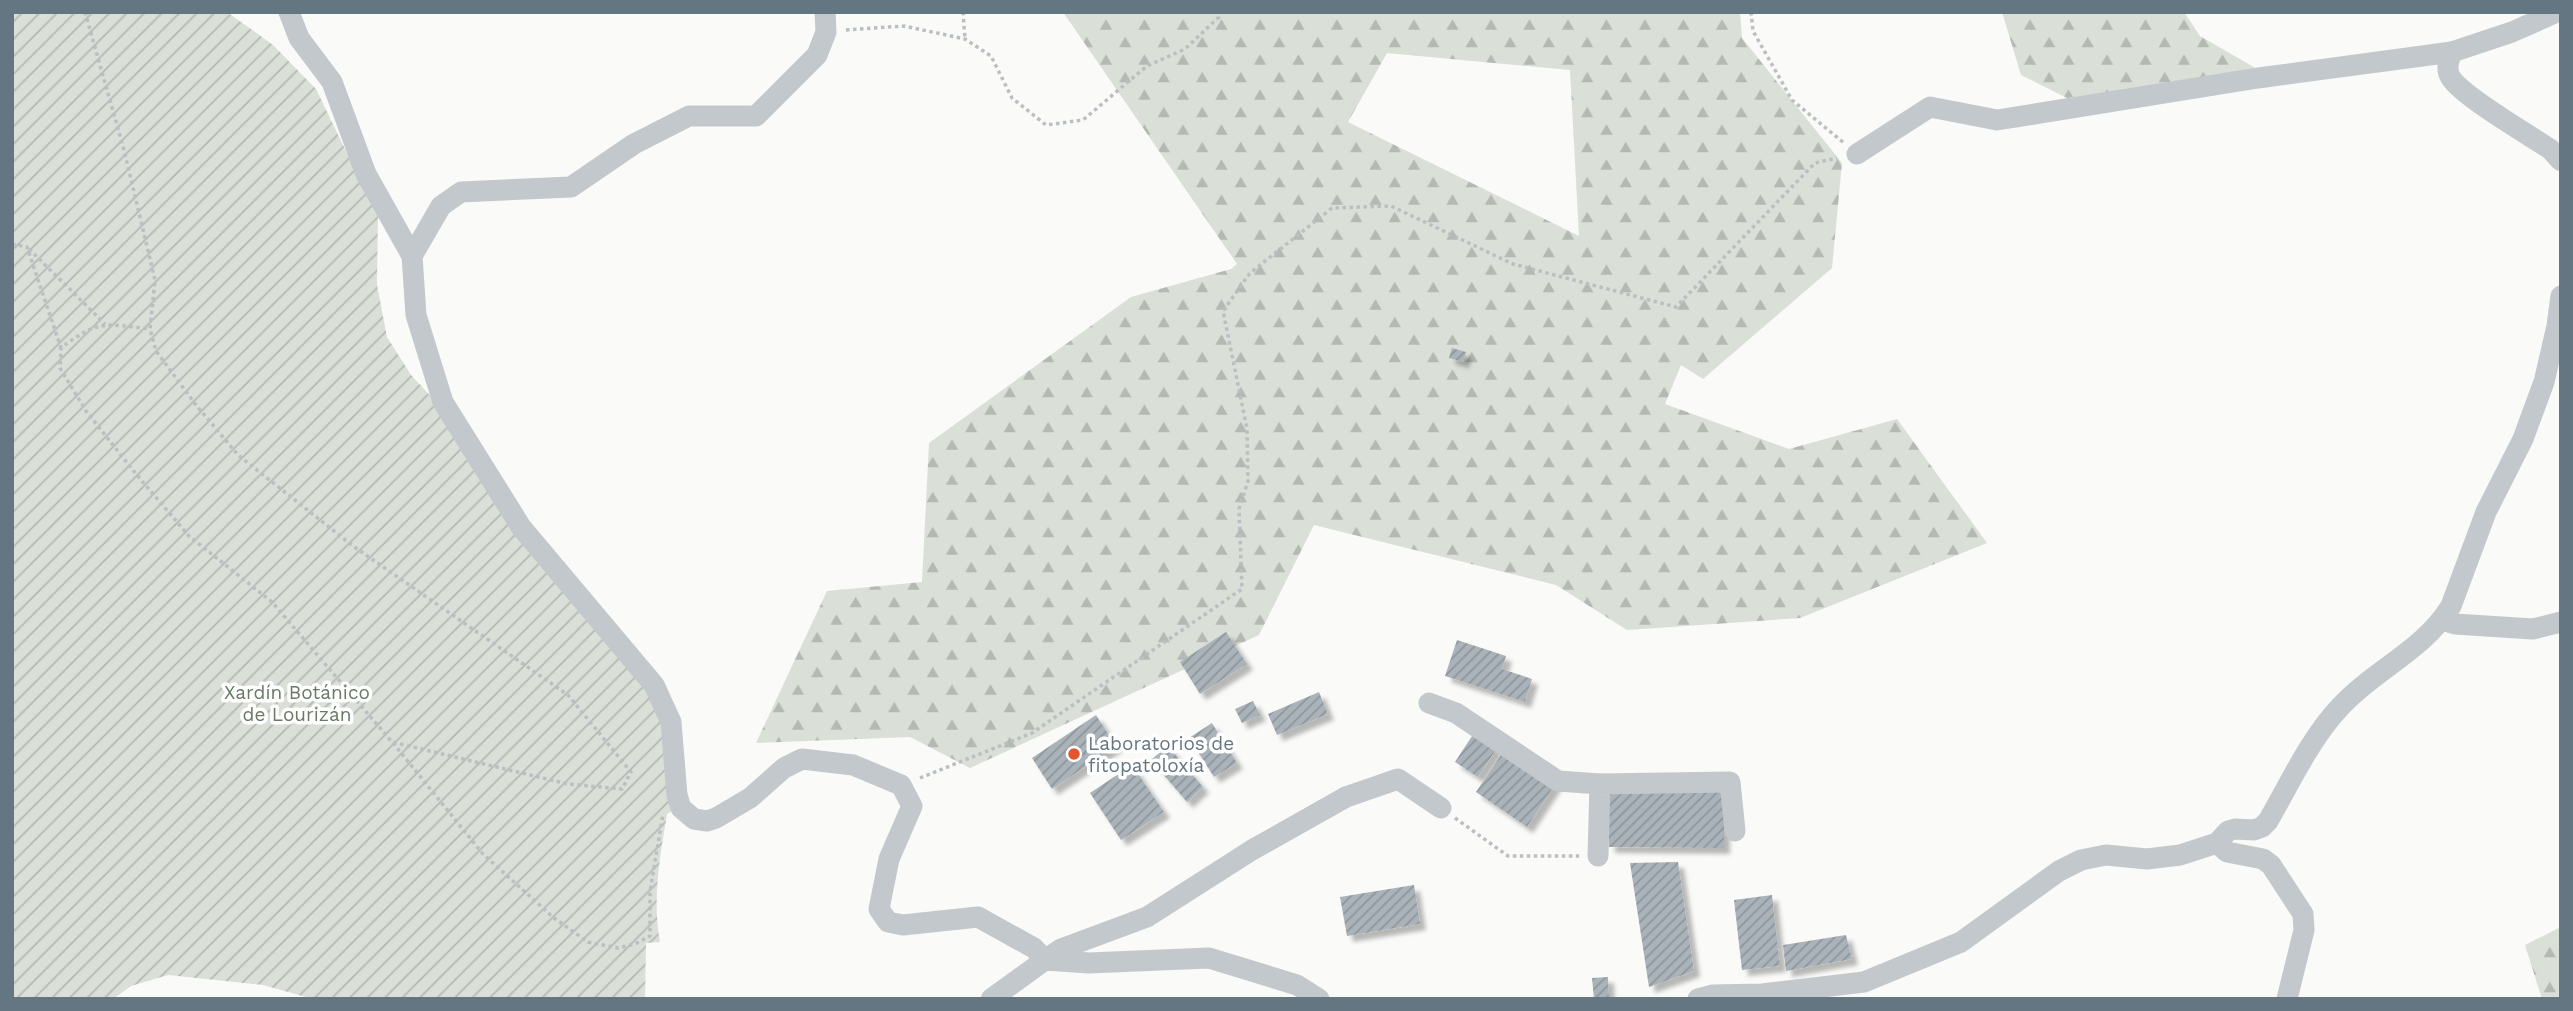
<svg xmlns="http://www.w3.org/2000/svg" width="2573" height="1011" viewBox="0 0 2573 1011" font-family="'Work Sans',sans-serif">
<style>
.forest{fill:url(#forest-firs);fill-rule:evenodd}
.garden{fill:url(#garden-furrows)}
.building{fill:url(#building-hatch);filter:url(#shadow)}
.lines{fill:none;stroke-linecap:round;stroke-linejoin:round}
.path{stroke:#bbbfc2;stroke-width:3.5;stroke-dasharray:3.5 3.5;stroke-linecap:butt}
.minor{stroke:#c3c8cc;stroke-width:21}
.poi-dot{fill:#e4572e;stroke:#fff;stroke-width:2.5}
.labels{text-anchor:middle;stroke-width:7;stroke-linejoin:round;paint-order:stroke}
.park-label{font-size:19px;fill:#687a64;stroke:#fff}
.poi-label{font-size:19px;fill:#657683;stroke:#fff;text-anchor:start}
</style>
<defs>
<pattern id="forest-firs" width="22" height="20" patternUnits="userSpaceOnUse" patternTransform="scale(1.75)"><rect width="22" height="20" fill="#dadfd7"/><path d="M5 1l3.5 6h-7zM16 11l3.5 6h-7z" fill="#b4b9b4"/></pattern>
<pattern id="garden-furrows" width="10" height="10" patternUnits="userSpaceOnUse" patternTransform="scale(1.75)"><rect width="10" height="10" fill="#dadfd7"/><path d="M-1 1l2-2M0 10L10 0M9 11l2-2" fill="none" stroke="#b4b9b4"/></pattern>
<pattern id="building-hatch" width="6" height="6" patternUnits="userSpaceOnUse" patternTransform="scale(1.75)"><rect width="6" height="6" fill="#aab3b9"/><path d="M-1 1l2-2M0 6l6-6M5 7l2-2" fill="none" stroke="#8e969c"/></pattern>
<filter id="shadow"><feDropShadow dx="6" dy="6" stdDeviation="2" flood-color="#0004"/></filter>
</defs>
<rect width="100%" height="100%" fill="#fafaf8"/>
<g class="forest">
<path d="M1063 12H1740L1742 38 1842 163 1832 268 1703 379 1681 365 1665 404 1789 449 1897 419 1987 543 1800 618 1627 630 1556 585 1314 525 1259 635 970 768 910 737 756 743 827 591 922 582 929 443 1131 297 1231 269 1237 264ZM1387 53 1570 70 1579 236 1348 122Z"/>
<path d="M2002 12H2184L2200 36 2271 77 2067 98 2021 75Z"/>
<path d="M2561 927V999H2542L2525 945Z"/>
</g>
<path class="garden" d="M12 12H227L273 45 316 89 357 174 378 208 377 285 387 337 411 375 450 417 624 654 669 725 675 809 667 814C660 856 652 900 660 942L646 943 645 999H313L263 985 168 975 131 986 113 999H12Z"/>
<g class="building">
<path d="M1452 348 1466 352 1463 362 1449 358Z"/>
<path d="M1226 632 1247 664 1200 694 1180 662Z"/>
<path d="M1457 640 1506 656 1502 669 1532 679 1525 702 1445 676Z"/>
<path d="M1319 692 1328 714 1277 735 1268 714Z"/>
<path d="M1253 701 1260 715 1242 723 1235 709Z"/>
<path d="M1096 715 1116 746 1052 789 1032 758Z"/>
<path d="M1212 723 1237 763 1214 777 1189 738Z"/>
<path d="M1474 733 1497 748 1478 777 1455 762Z"/>
<path d="M1168 746 1203 787 1187 802 1151 760Z"/>
<path d="M1505 749 1556 783 1527 827 1476 792Z"/>
<path d="M1132 765 1164 812 1121 840 1090 793Z"/>
<path d="M1608 790 1724 792V848L1609 847Z"/>
<path d="M1678 862 1694 971 1649 987 1630 863Z"/>
<path d="M1414 885 1420 924 1347 936 1340 897Z"/>
<path d="M1772 895 1780 966 1742 970 1734 900Z"/>
<path d="M1846 935 1852 959 1786 971 1783 945Z"/>
<path d="M1608 977 1609 999H1594L1592 978Z"/>
</g>
<g class="lines">
<g class="path">
<path d="M85 12 124 150 155 280 150 329 156 351 196 405 238 455 353 546 568 695 631 772 622 789 568 784 392 742 272 602 189 536 136 474 86 411 60 368 61 348C99 319 105 324 150 329"/>
<path d="M963 12 965 39"/>
<path d="M1751 12 1753 31 1792 100 1844 143"/>
<path d="M846 30 904 26 965 39 991 56 1012 98 1046 125 1083 120 1147 66 1185 49 1219 17V12"/>
<path d="M12 244 27 247 61 348"/>
<path d="M29 249 105 324"/>
<path d="M393 743 483 854 554 918 588 942 618 948 635 944 650 936V892L663 814"/>
<path d="M920 778 1032 733 1242 589 1239 509 1248 481 1247 429 1223 311 1250 273 1332 208 1391 206 1513 264 1676 307 1815 163 1837 158"/>
<path d="M1455 818 1508 856H1579"/>
</g>
<g class="minor">
<path d="M289 12 299 38 332 82 366 174 412 256 416 315 443 402 521 527 654 685 671 722 677 795 681 808 694 819 707 821 716 818 750 798 784 768 802 759 853 765 901 785 912 806 889 859 879 909 888 922 903 925 978 917 1034 948 1045 960 1061 949 1147 917 1252 850 1346 797 1398 779 1441 808"/>
<path d="M2557 12 2512 32 2452 52C2449 60 2445 69 2451 78 2462 96 2529 135 2550 149L2561 161"/>
<path d="M1857 154 1930 107 1997 120 2258 78 2452 52"/>
<path d="M412 256 441 206 461 192 571 187 634 144 689 116H756L817 55 826 32 825 12"/>
<path d="M2442 620 2455 624 2533 629 2561 622"/>
<path d="M1429 703 1456 713 1558 781 1600 784"/>
<path d="M2217 843 2227 852 2263 859 2271 865 2303 914 2304 930 2287 999"/>
<path d="M1598 856 1600 784 1730 782 1735 831"/>
<path d="M991 999 1045 960 1089 963 1209 958 1297 985 1319 999"/>
<path d="M1698 999 1713 995 1762 994 1864 982 1961 942 2059 871 2081 860 2106 855 2147 859 2180 855 2217 843 2228 831 2235 829 2254 830 2262 827 2268 821C2290 783 2310 739 2340 707 2375 669 2423 651 2451 606L2486 512 2523 439 2544 382 2557 326 2561 296"/>
</g>
</g>
<circle class="poi-dot" cx="1074" cy="754" r="7"/>
<g class="labels">
<g class="park-label">
<text x="297" y="699">Xardín Botánico<tspan x="297" dy="22">de Lourizán</tspan></text>
</g>
<g class="poi-label">
<text x="1088" y="750">Laboratorios de<tspan x="1088" dy="22">fitopatoloxía</tspan></text>
</g>
</g>
<rect width="2573" height="1011" fill="none" stroke="#657683" stroke-width="28"/>
</svg>
